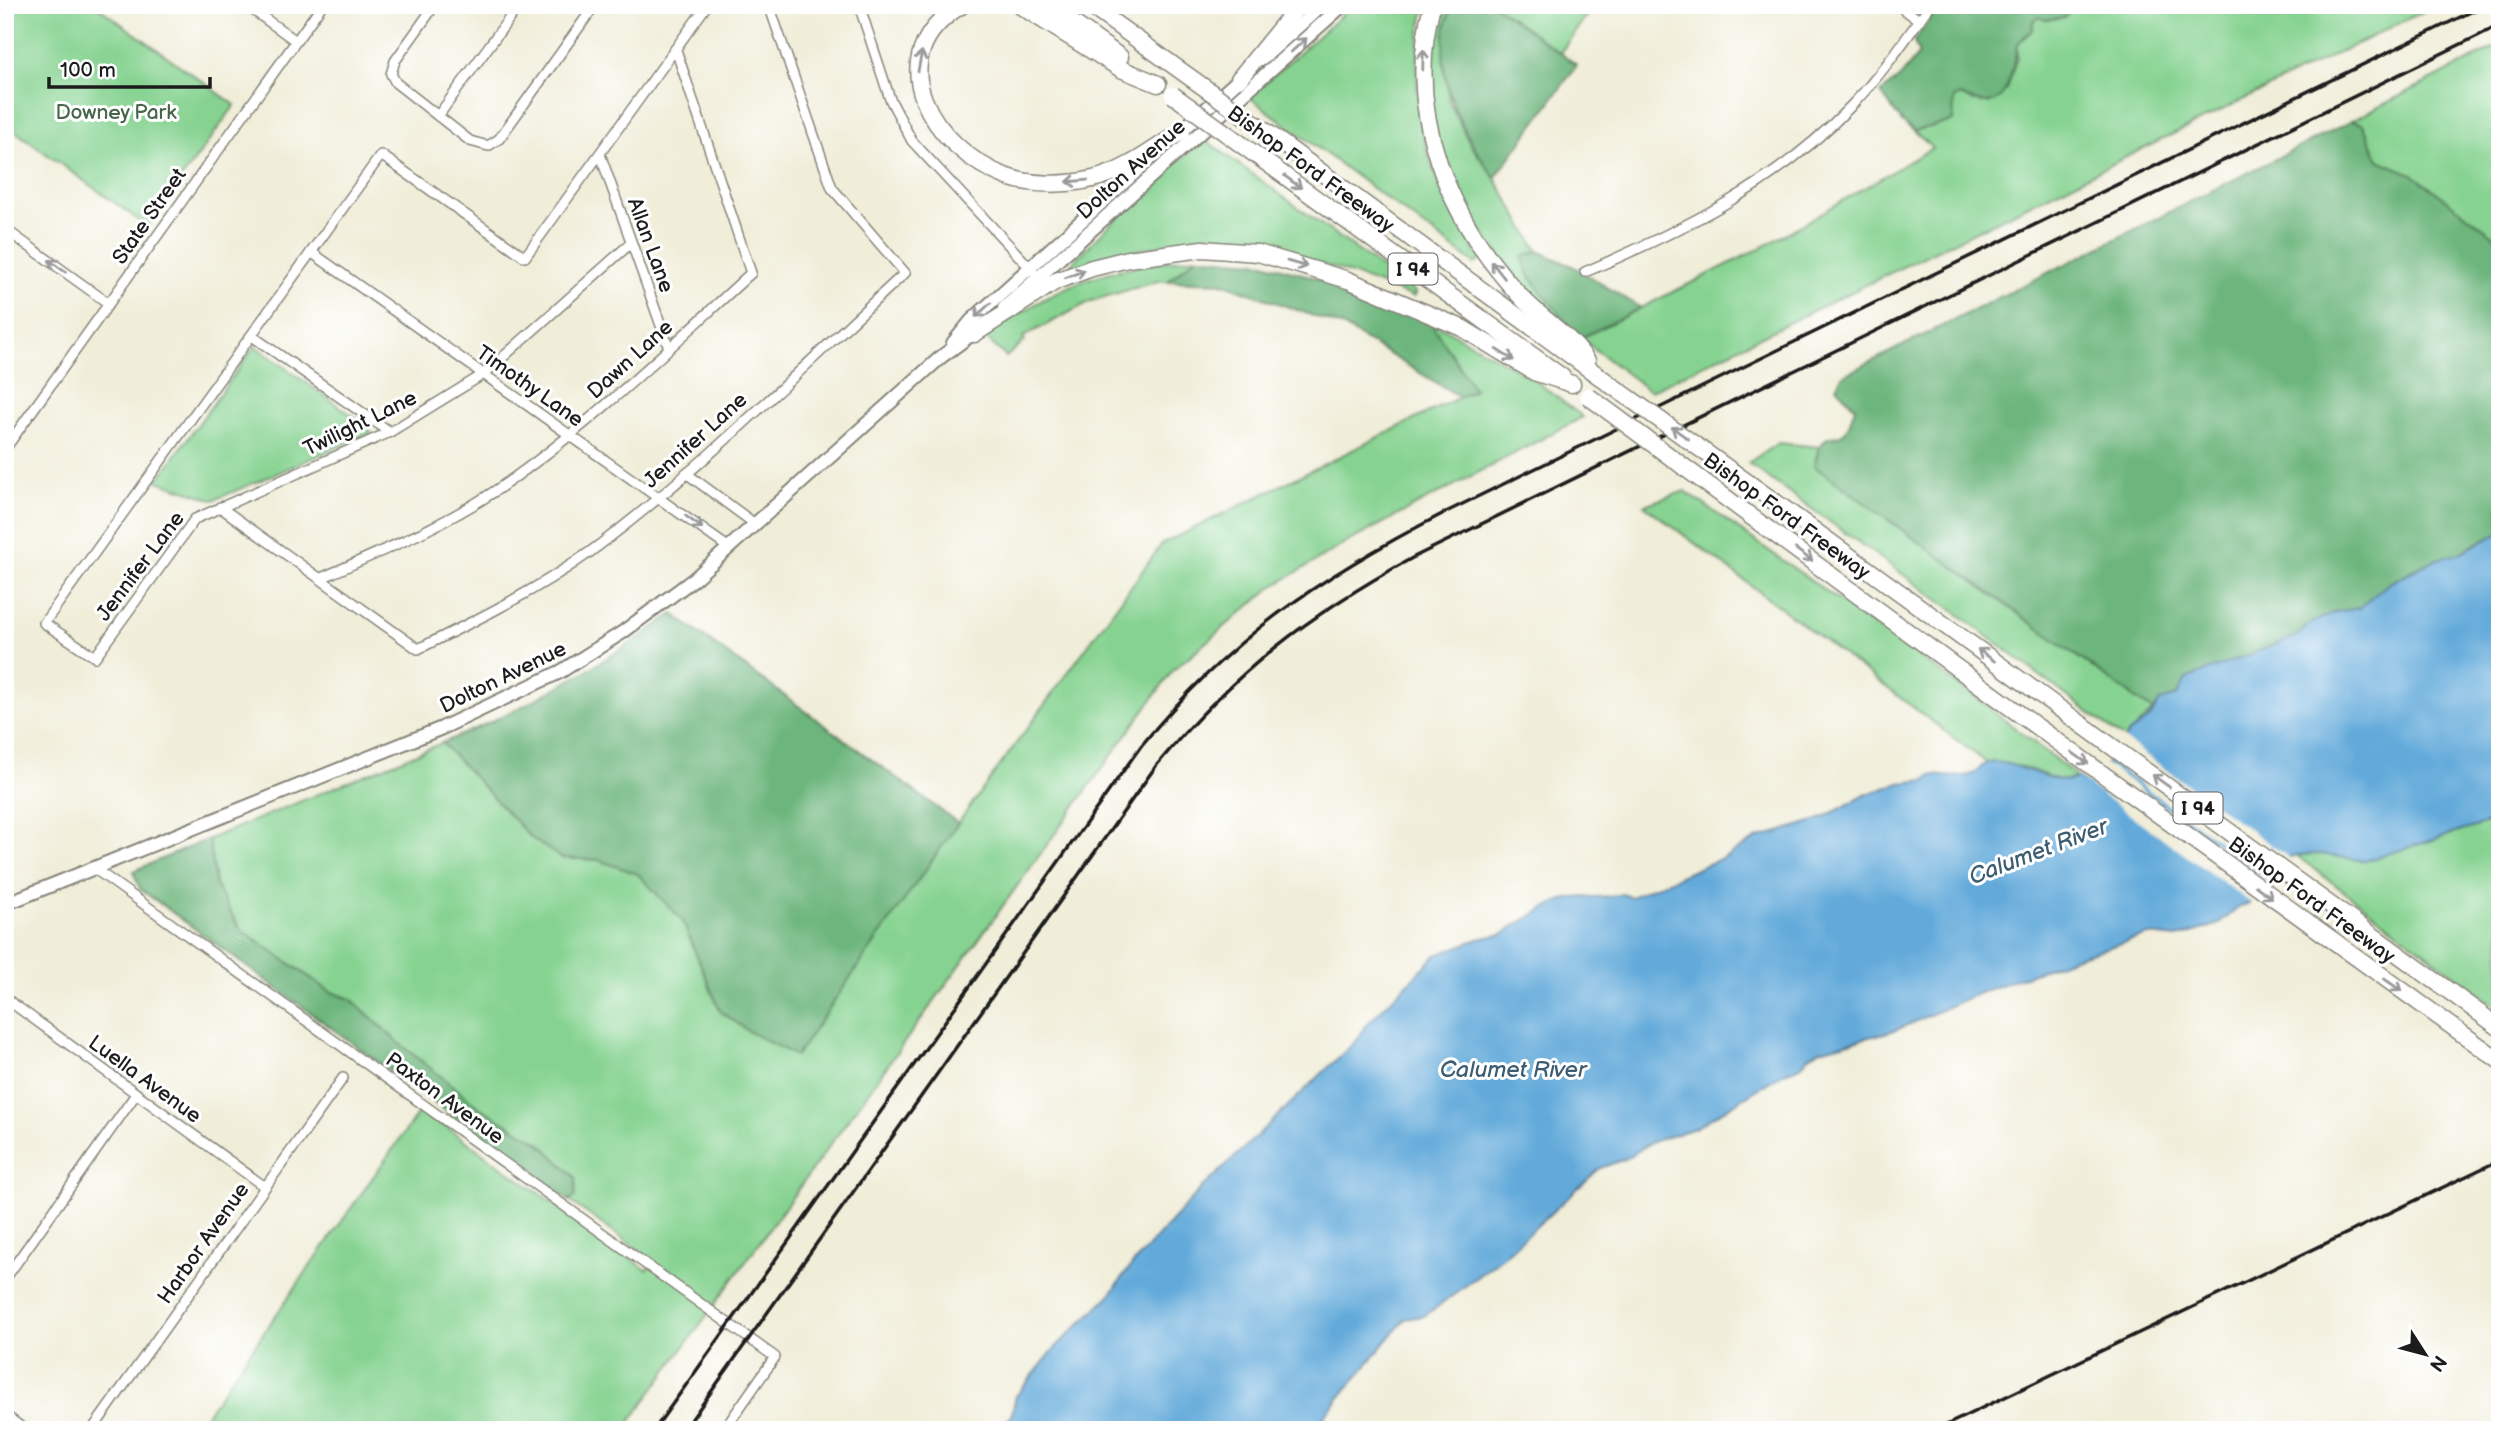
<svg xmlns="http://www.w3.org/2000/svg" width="2505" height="1435" viewBox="0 0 2505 1435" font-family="'Balsamiq Sans',sans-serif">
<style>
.green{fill:#86d391;stroke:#517856;stroke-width:2}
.forest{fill:#6cb57b;stroke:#44684c;stroke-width:2}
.water{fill:#64aada;stroke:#40637b;stroke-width:2}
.pier{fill:#f0edd8}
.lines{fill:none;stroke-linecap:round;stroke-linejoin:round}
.street-casing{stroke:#86847a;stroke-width:12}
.secondary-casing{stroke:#86847a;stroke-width:16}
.highway-casing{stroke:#86847a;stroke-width:19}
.street{stroke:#fff;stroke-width:9}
.secondary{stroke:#fff;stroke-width:12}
.highway{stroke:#fff;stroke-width:16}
.rail{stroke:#1c1c1c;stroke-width:3.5}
.highway-bridge-casing{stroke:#86847a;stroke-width:19;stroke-linecap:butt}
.highway-bridge{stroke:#fff;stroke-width:16}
.oneway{stroke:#999}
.labels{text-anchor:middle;stroke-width:6;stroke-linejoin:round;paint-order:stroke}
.shield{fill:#fff;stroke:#606060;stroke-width:2}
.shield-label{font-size:19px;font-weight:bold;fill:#1c1c1c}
.park-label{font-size:21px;fill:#46654b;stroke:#fff}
.street-label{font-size:21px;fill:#1c1c1c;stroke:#fff}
.water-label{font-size:23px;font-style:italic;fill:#3c5c71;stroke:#fff}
</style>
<rect width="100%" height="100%" fill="#fff"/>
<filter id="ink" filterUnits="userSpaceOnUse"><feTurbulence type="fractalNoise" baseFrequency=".0143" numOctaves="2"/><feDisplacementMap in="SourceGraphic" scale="14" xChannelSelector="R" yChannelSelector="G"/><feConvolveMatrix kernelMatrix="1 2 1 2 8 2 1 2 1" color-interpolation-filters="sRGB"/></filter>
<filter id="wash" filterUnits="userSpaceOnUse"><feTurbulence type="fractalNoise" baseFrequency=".00686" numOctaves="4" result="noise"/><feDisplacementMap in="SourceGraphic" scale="28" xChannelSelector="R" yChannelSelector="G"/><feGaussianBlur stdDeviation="1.57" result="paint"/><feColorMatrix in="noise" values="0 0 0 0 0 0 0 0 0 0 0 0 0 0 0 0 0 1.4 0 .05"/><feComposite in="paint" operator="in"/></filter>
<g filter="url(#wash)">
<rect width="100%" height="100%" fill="#f0edd8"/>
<g class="green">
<path d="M5 5H95L235 105 147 226 5 124Z"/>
<path d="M1353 5H1425C1404 106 1425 175 1481 260L1475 264 1249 97Z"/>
<path d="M1440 5H1452L1444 57 1449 101 1470 144 1495 178 1538 251 1523 257 1579 339 1765 246 1932 148 1914 131 1953 121 1954 98 1961 95 1974 102 2007 90 2017 56V44L2032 30 2033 21 2039 17 2046 20C2057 18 2070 15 2076 5H2436L1650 391C1565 328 1493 273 1451 173 1440 149 1429 122 1428 96 1427 65 1434 35 1440 5Z"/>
<path d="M1494 5H1594L1560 53Z"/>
<path d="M2500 45V240L2412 174 2379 160 2363 125 2351 121Z"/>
<path d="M1204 139 1416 293 1413 297C1285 248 1209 221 1074 267L1071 264 1136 198Z"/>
<path d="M1197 257 1168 281H1158L1091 301 1023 337 1025 341 1006 357 988 340V333L996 326 999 328C1071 276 1110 269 1197 257Z"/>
<path d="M1429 320 1532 378 1583 417 1353 539 1272 587 1174 669 624 1430H195L421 1109 647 1270 654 1261 568 1200 575 1197 540 1143 479 1107 400 1044 351 999 331 992 240 929 215 885 209 839 442 743 561 858 599 860 638 874 682 920 720 1011 796 1055 958 823 1162 544 1474 390Z"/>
<path d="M255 346 370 428 371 433 214 500 157 481Z"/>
<path d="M1778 443 1819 447 1814 466 2153 711 2124 739 1965 619 1748 463Z"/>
<path d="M1685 491 1978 699 2078 777 2061 781 2023 767 1987 763 1644 505Z"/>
<path d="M2500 819V1009L2296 855 2320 853 2365 861Z"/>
</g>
<g class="forest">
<path d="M1452 5H1494L1577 65 1495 178C1459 129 1427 68 1452 5Z"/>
<path d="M1939 5H2076L2065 17 2045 20 2039 17 2033 21 2032 30C2027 35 2018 40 2017 47 2009 79 2008 121 1961 95L1954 98 1953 121 1914 131 1902 122 1881 93 1901 76 1919 54 1914 42Z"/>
<path d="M2351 121 2363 124 2379 160 2412 174 2500 240V535L2484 539 2458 554 2434 560 2411 571 2389 583 2359 608 2335 612 2312 623 2295 637 2186 679 2177 696 2160 701 2153 711 1814 466 1819 447 1828 437C1850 437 1848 426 1855 407L1836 387 1842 376Z"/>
<path d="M1538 251 1572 266 1641 308 1579 339 1530 277 1522 257Z"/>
<path d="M1197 257 1264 263 1348 287 1429 320 1474 389 1460 397 1344 327 1222 283 1168 281Z"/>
<path d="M673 614 958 823 796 1056 751 1033 720 1011 682 920 638 874 599 860 561 858 531 838 442 743C524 710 601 665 673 614Z"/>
<path d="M209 839 215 885 240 929 331 992 351 999 400 1044 479 1107 540 1143 576 1178 575 1197 568 1200 140 889 133 871Z"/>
</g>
<path class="water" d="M2497 534 2500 535V819L2365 861 2320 854 2296 855 2287 858 2261 898 2238 908 2219 924 2177 938 2148 935 2074 958 1984 991 1896 1030 1820 1050 1808 1057 1801 1066 1785 1072 1695 1128 1652 1142 1625 1159 1600 1168 1504 1256 1443 1303 1424 1316 1405 1319 1313 1430H993L1011 1417 1016 1396 1056 1347 1109 1296 1131 1266 1198 1192 1359 1038 1364 1027 1436 955 1478 939 1503 934C1510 928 1551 904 1560 901 1580 894 1602 900 1622 894L1631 897 1727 856 1756 839 1821 819 1867 794 1900 783 1926 780 1931 775C1943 776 1958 778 1970 775 1977 772 1981 765 1988 763 2015 757 2058 791 2078 777L2084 782 2104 767 2128 734 2150 717 2160 701 2177 696 2186 679 2295 637 2312 623 2335 612 2359 608 2389 583 2434 560 2458 554Z"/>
<g class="pier">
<path d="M2121 737 2292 860 2276 882 2105 759Z"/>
<path d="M2103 762 2274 885 2269 895 2254 905 2075 775 2088 776Z"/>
</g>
</g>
<g filter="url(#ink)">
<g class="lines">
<g class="street-casing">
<g id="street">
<path d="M246 5 296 41"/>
<path d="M435 5 395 61 391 74 396 83 470 141 488 146 499 139 595 5"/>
<path d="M859 5 890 99 912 141 1033 271"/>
<path d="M1898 5 1919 20"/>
<path d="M438 116 519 5"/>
<path d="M600 154 669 348"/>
<path d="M5 229 108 303"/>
<path d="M631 243 484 374 390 432 195 519 95 657 44 623 381 155 525 257 707 5"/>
<path d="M311 252 729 548"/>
<path d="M1585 272C1683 230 1777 184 1851 106 1881 75 1905 40 1930 5"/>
<path d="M252 336 390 432"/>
<path d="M5 449 322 5"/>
<path d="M686 473 755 524"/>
<path d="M220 507 418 649C477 620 537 590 590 552 702 469 802 367 905 273L832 188 769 5"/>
<path d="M321 578C382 551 446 525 501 487 591 425 671 346 751 273L676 50"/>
<path d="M95 869 775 1357 724 1430"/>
<path d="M5 998 265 1187"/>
<path d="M5 1279 136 1094"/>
<path d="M5 1415 25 1430"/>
<path d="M92 1430 343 1078"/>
</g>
</g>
<g class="secondary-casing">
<g id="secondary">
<path d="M1262 59 1322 5"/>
<path d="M1176 136 1246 73"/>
<path d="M1004 308 1343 5"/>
<path d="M953 343 971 321 1152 157"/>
<path d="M5 904 442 728 560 672 623 632 694 579 941 357 979 329"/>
</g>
</g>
<g class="highway-casing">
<g id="highway">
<path d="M962 5C875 57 933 149 1007 177 1032 186 1068 185 1093 179 1125 172 1154 149 1182 131"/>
<path d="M1019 5 1121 69 1158 84"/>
<path d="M1048 5 1120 57"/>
<path d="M1089 5 1191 78"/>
<path d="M1432 5C1404 113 1448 219 1522 298 1544 321 1570 335 1587 361"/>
<path d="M1239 79 1299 5"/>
<path d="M1257 125 1611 385"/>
<path d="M1238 142 1562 377"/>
<path d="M974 334 1056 281 1092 268 1128 259 1202 249 1258 253 1348 280 1462 328 1534 372 1572 384"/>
<path d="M1775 502 2500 1028"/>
<path d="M1749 515 2025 718 2500 1061"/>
</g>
</g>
<use href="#street" class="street"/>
<use href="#secondary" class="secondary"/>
<use href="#highway" class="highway"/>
<g class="rail">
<path d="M654 1430 1141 746C1230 637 1320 577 1444 513L2485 5"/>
<path d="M684 1430 1156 766C1233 673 1308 615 1414 557L2500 25"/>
<path d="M1936 1430 2500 1160"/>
</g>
<g class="highway-bridge-casing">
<g id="highway-bridge">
<path d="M1191 78 1257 125"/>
<path d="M1173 95 1238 142"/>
<path d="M1611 385 1775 502"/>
<path d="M1588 396 1749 515"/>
</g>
</g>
<use href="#highway-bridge" class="highway-bridge"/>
</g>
<defs><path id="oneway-shaft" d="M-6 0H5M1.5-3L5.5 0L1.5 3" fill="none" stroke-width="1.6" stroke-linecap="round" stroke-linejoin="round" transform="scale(1.75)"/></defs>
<g class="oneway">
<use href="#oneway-shaft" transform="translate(1299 45) rotate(-42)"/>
<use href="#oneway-shaft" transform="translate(1423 60) rotate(-88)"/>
<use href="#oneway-shaft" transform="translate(920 61) rotate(-79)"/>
<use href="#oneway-shaft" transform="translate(1077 181) rotate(175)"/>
<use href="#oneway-shaft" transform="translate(1293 182) rotate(36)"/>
<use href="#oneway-shaft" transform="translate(1297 264) rotate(16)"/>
<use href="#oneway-shaft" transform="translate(57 266) rotate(-144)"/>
<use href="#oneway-shaft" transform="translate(1498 270) rotate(-128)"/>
<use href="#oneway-shaft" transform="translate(1075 274) rotate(-21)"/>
<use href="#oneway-shaft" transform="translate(983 310) rotate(138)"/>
<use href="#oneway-shaft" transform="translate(1505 355) rotate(32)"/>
<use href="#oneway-shaft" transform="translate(1680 433) rotate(-144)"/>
<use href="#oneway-shaft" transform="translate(694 522) rotate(36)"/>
<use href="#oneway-shaft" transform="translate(1804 555) rotate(36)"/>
<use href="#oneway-shaft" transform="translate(1986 655) rotate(-144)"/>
<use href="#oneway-shaft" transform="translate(2080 758) rotate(36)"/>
<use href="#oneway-shaft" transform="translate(2161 781) rotate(-144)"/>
<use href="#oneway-shaft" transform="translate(2264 892) rotate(36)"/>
<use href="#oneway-shaft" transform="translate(2393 985) rotate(35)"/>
</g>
</g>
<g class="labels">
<g class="shield">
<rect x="1388.5" y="253.5" width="49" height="31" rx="5"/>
<rect x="2173.5" y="792.5" width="49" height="31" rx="5"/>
</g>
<g class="shield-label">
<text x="1413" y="276">I 94</text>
<text x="2198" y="815">I 94</text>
</g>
<g class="park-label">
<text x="116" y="119">Downey Park</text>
</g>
<g class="street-label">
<text transform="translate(1131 169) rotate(-42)" y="7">Dolton Avenue</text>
<text transform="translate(1311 169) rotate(36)" y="7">Bishop Ford Freeway</text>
<text transform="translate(149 216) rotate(-55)" y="7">State Street</text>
<text transform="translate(651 245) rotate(70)" y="7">Allan Lane</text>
<text transform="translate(630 359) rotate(-42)" y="7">Dawn Lane</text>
<text transform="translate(530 386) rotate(35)" y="7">Timothy Lane</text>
<text transform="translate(360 423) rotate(-26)" y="7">Twilight Lane</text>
<text transform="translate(695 440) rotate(-42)" y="7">Jennifer Lane</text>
<text transform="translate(1787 516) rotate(36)" y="7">Bishop Ford Freeway</text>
<text transform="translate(140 566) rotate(-53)" y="7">Jennifer Lane</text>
<text transform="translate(503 677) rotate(-26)" y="7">Dolton Avenue</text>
<text transform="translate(2312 900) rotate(36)" y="7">Bishop Ford Freeway</text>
<text transform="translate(145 1079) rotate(36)" y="7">Luella Avenue</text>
<text transform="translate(445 1098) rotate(36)" y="7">Paxton Avenue</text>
<text transform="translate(203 1243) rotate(-55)" y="7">Harbor Avenue</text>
</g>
<g class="water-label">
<text transform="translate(2038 851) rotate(-21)" y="8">Calumet River</text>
<text x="1513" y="1077">Calumet River</text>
</g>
</g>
<rect width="2505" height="1435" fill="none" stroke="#fff" stroke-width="28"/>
<g transform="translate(2425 1354) rotate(126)" stroke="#ffffff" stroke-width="5" paint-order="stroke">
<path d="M0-5L12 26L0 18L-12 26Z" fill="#1c1c1c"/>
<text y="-10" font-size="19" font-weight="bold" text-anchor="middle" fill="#1c1c1c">N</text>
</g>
<path d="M49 77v10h161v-10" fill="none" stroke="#1c1c1c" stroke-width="3.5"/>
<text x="60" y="77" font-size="21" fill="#1c1c1c" stroke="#ffffff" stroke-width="5" paint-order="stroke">100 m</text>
</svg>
